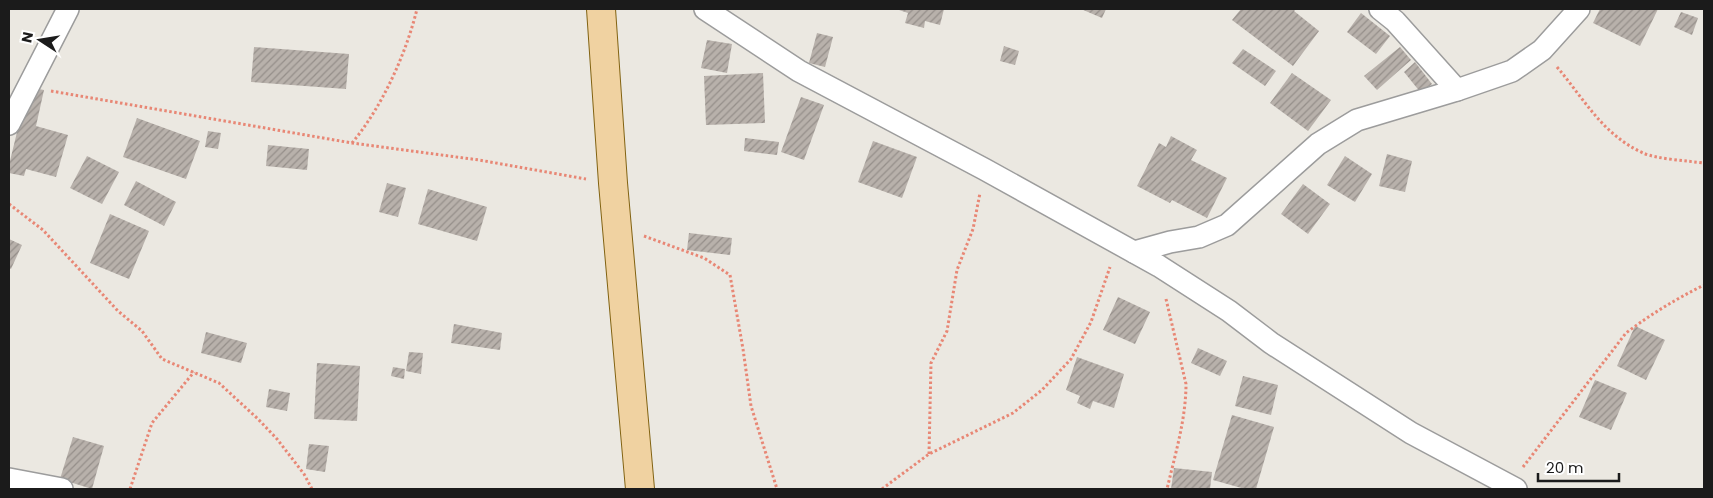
<svg xmlns="http://www.w3.org/2000/svg" width="1713" height="498" viewBox="0 0 1713 498" font-family="Poppins,sans-serif">
<style>
.building{fill:url(#building-hatch)}
.lines{fill:none;stroke-linecap:round;stroke-linejoin:round}
.minor-casing{stroke:#9c9c9c;stroke-width:24}
.primary-casing{stroke:#816211;stroke-width:30}
.path{stroke:#e88775;stroke-width:3;stroke-dasharray:2.5 2.5;stroke-linecap:butt}
.minor{stroke:#fff;stroke-width:21}
.primary{stroke:#f0d2a1;stroke-width:28}
</style>
<defs>
<pattern id="building-hatch" width="6" height="6" patternUnits="userSpaceOnUse" patternTransform="scale(1.25)"><rect width="6" height="6" fill="#b8b1ab"/><path d="M-1 1l2-2M0 6l6-6M5 7l2-2" fill="none" stroke="#958f8a"/></pattern>
</defs>
<rect width="100%" height="100%" fill="#ebe8e1"/>
<g class="building">
<path d="M899 9H944L940 25 925 21 924 28 905 23 908 13 899 10Z"/>
<path d="M1081 9H1106L1102 18Z"/>
<path d="M1241 9H1296L1294 11 1319 31 1293 66 1232 20Z"/>
<path d="M1600 9H1658L1640 46 1593 23Z"/>
<path d="M1681 12 1698 18 1692 35 1674 27Z"/>
<path d="M1361 13 1390 36 1376 54 1347 32Z"/>
<path d="M817 33 833 37 825 67 809 63Z"/>
<path d="M707 40 732 44 727 73 701 68Z"/>
<path d="M1004 46 1019 51 1015 65 1000 61Z"/>
<path d="M254 47 349 54 346 89 251 82Z"/>
<path d="M1400 47 1411 60 1377 90 1364 76Z"/>
<path d="M1243 49 1276 71 1265 86 1232 63Z"/>
<path d="M1415 62 1432 84 1421 93 1404 72Z"/>
<path d="M763 73 765 123 706 125 704 76Z"/>
<path d="M1292 73 1331 100 1308 131 1270 103Z"/>
<path d="M28 87 44 90 36 126 68 135 56 177 26 169 24 176 9 173V165Z"/>
<path d="M801 97 824 105 804 160 781 152Z"/>
<path d="M137 118 200 141 186 179 123 157Z"/>
<path d="M208 131 221 133 218 149 205 147Z"/>
<path d="M1171 136 1197 150 1191 160 1227 178 1207 218 1172 200 1170 203 1137 186 1159 143 1166 147Z"/>
<path d="M745 138 779 142 777 155 744 151Z"/>
<path d="M873 141 917 157 902 198 858 182Z"/>
<path d="M268 145 309 149 307 170 266 166Z"/>
<path d="M1387 154 1412 161 1405 192 1379 186Z"/>
<path d="M87 156 119 172 102 204 70 188Z"/>
<path d="M1345 156 1372 174 1355 202 1327 185Z"/>
<path d="M136 181 176 202 164 226 124 205Z"/>
<path d="M387 183 406 188 398 217 379 212Z"/>
<path d="M1303 184 1330 204 1308 234 1281 214Z"/>
<path d="M428 189 487 207 477 241 418 224Z"/>
<path d="M110 214 149 231 129 279 90 263Z"/>
<path d="M689 233 732 238 730 255 687 250Z"/>
<path d="M9 239 22 245 11 269 9 268Z"/>
<path d="M1118 297 1150 312 1135 344 1103 330Z"/>
<path d="M454 324 502 333 500 350 451 343Z"/>
<path d="M1635 326 1665 340 1646 380 1617 366Z"/>
<path d="M206 332 247 343 241 363 201 353Z"/>
<path d="M1198 348 1227 361 1220 376 1191 363Z"/>
<path d="M409 352 423 353 421 374 406 371Z"/>
<path d="M1077 357 1124 374 1114 408 1093 401 1090 409 1077 403 1080 396 1066 390Z"/>
<path d="M317 363 360 366 357 421 314 419Z"/>
<path d="M393 367 405 369 404 379 391 376Z"/>
<path d="M1243 376 1278 385 1271 415 1235 406Z"/>
<path d="M1595 380 1627 393 1611 430 1579 417Z"/>
<path d="M269 389 290 393 287 411 266 407Z"/>
<path d="M1232 415 1274 427 1256 489H1245L1213 480Z"/>
<path d="M73 437 104 446 92 489 60 479Z"/>
<path d="M309 444 329 446 325 472 306 469Z"/>
<path d="M1174 468 1212 472 1210 489H1171Z"/>
</g>
<g class="lines">
<g class="minor-casing">
<g id="minor">
<path d="M705 9 799 71 984 169 1159 266 1229 311 1271 343 1411 433 1516 489"/>
<path d="M1380 9 1395 21 1457 90"/>
<path d="M9 124 68 9"/>
<path d="M1134 252 1170 242 1199 237 1227 225 1318 144 1357 120 1457 90 1512 71 1542 50 1579 9"/>
<path d="M9 479 62 489"/>
</g>
</g>
<g class="primary-casing">
<path id="primary" d="M601 9 613 183 640 489"/>
</g>
<g class="path">
<path d="M1557 67C1585 100 1602 134 1643 153 1656 159 1689 161 1704 163"/>
<path d="M51 91 352 143 479 160 586 179"/>
<path d="M352 143C382 107 406 54 417 9"/>
<path d="M9 204 43 230 118 311 142 331 162 359 219 383 258 419 277 439 304 474 312 489"/>
<path d="M644 236 704 258 730 275 743 349 751 406 777 489"/>
<path d="M1166 299 1186 384C1186 419 1175 455 1167 489"/>
<path d="M929 454 931 363 947 331 957 270 973 229 980 193"/>
<path d="M1523 467 1626 333C1651 314 1676 299 1704 285"/>
<path d="M130 489 152 423 194 372"/>
<path d="M882 489 929 454 1013 413 1042 390 1071 359 1091 322 1110 267"/>
</g>
<use href="#minor" class="minor"/>
<use href="#primary" class="primary"/>
</g>
<rect width="1713" height="498" fill="none" stroke="#1b1b1b" stroke-width="20"/>
<g transform="translate(40 40) rotate(282)" stroke="#ffffff" stroke-width="4" paint-order="stroke">
<path d="M0-4L9 19L0 12L-9 19Z" fill="#1b1b1b"/>
<text y="-8" font-size="14" font-weight="bold" text-anchor="middle" fill="#1b1b1b">N</text>
</g>
<path d="M1538 473v8h81v-8" fill="none" stroke="#1b1b1b" stroke-width="2.5"/>
<text x="1546" y="473" font-size="15" fill="#1b1b1b" stroke="#ffffff" stroke-width="4" paint-order="stroke">20 m</text>
</svg>
